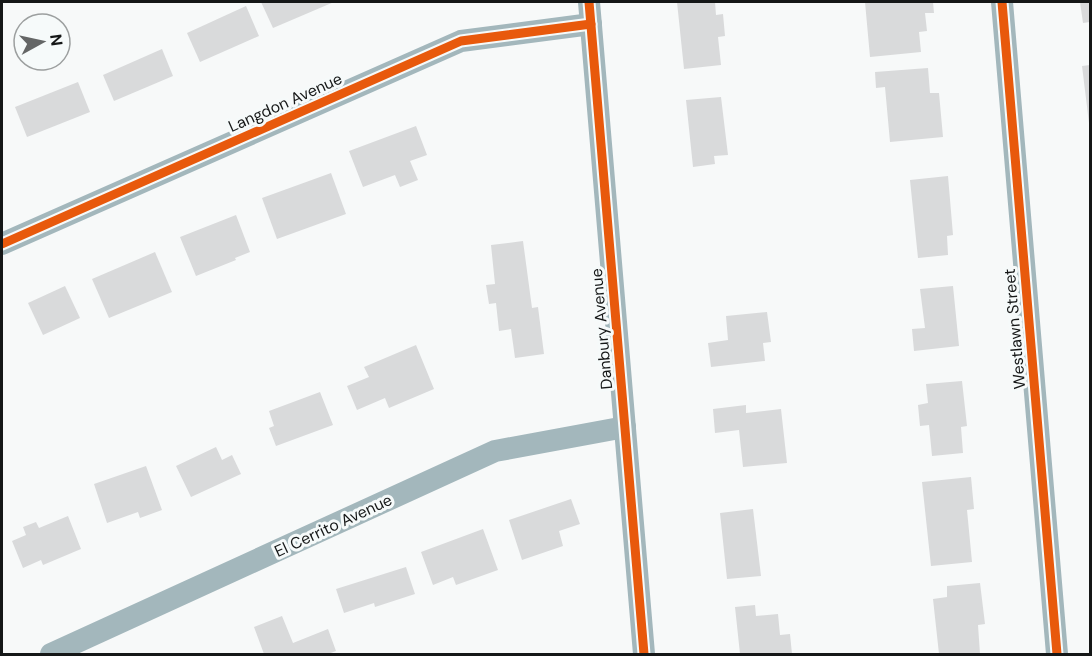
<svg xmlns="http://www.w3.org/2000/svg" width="1092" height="656" viewBox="0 0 1092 656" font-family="'DM Sans',sans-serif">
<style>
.building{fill:#d9dadb}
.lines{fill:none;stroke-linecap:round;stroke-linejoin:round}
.minor{stroke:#a3b7bc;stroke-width:22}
.cycleway-casing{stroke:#f6fafa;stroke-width:13}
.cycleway{stroke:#e8590c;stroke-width:9}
.labels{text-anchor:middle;stroke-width:6;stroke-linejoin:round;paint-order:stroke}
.street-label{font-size:16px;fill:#151717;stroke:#f6fafa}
</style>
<rect width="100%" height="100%" fill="#f7f9f9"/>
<g class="building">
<path d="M261 2H334L273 28Z"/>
<path d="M677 2H715L716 15 723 14 725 36 718 37 721 65 684 69Z"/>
<path d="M865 2H933L934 13H925L927 31 919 32 921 52 870 57Z"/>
<path d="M1080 2H1090V22L1083 23Z"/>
<path d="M246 6 259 36 200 62 187 33Z"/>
<path d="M162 49 173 76 114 101 103 75Z"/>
<path d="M1090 65V123H1089L1082 66Z"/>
<path d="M928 68 930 93H939L943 137 890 142 885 87 876 88 875 72Z"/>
<path d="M78 82 90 112 27 137 15 107Z"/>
<path d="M721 97 728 155 714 156 715 164 693 167 686 100Z"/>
<path d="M416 126 427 155 410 161 418 180 400 187 395 175 363 187 349 151Z"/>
<path d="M331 173 346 214 277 239 262 198Z"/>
<path d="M948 176 953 235 947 236 948 255 918 258 910 180Z"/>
<path d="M236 215 250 252 235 258 236 260 196 276 180 237Z"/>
<path d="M523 241 532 308 538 307 544 354 515 358 511 329 499 331 496 303 489 304 486 285 495 284 491 245Z"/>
<path d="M155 252 172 292 109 318 92 279Z"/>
<path d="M65 286 80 318 43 335 28 303Z"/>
<path d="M953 286 959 346 914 351 912 329 925 328 920 289Z"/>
<path d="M767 312 771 342 763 343 765 361 711 367 708 343 728 340 726 316Z"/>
<path d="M416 345 434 389 389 408 385 398 357 410 347 386 369 377 364 367Z"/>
<path d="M962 381 967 426 961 427 963 453 932 456 929 425 920 426 918 405 928 403 926 384Z"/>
<path d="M320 392 333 425 276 446 269 428 274 426 269 411Z"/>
<path d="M746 405V413L781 409 787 463 743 467 739 430 715 433 713 409Z"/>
<path d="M216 447 222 460 232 455 241 474 191 497 176 466Z"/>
<path d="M146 466 162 510 140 518 138 512 107 523 94 484Z"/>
<path d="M971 477 974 509 967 510 972 562 931 566 922 482Z"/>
<path d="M571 499 580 524 559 531 563 546 522 560 509 520Z"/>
<path d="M753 509 761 576 727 579 720 513Z"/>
<path d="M68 516 81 549 43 565 41 560 23 568 12 541 26 535 23 527 36 522 39 528Z"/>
<path d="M483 529 498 570 456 585 453 577 433 585 421 552Z"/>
<path d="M406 567 415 594 375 607 374 603 344 613 336 589Z"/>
<path d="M980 583 985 624 978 625 980 654H939L933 599 947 597V586Z"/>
<path d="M755 605 756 616 778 614 780 635 790 634 792 654H740L735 607Z"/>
<path d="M282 616 293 643 328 629 336 651 328 654H264L254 627Z"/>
</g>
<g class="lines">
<g class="minor">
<path d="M589 2 644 654"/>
<path d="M1002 2 1057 654"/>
<path d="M2 244 461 41 591 24"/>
<path d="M51 654 495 451 625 427"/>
</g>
<g class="cycleway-casing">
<g id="cycleway">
<path d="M589 2 644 654"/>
<path d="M1002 2 1057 654"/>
<path d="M2 244 461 41 591 24"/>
</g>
</g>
<use href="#cycleway" class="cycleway"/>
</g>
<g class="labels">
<g class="street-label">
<text transform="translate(285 102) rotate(-24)" y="6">Langdon Avenue</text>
<text transform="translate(601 329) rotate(-95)" y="6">Danbury Avenue</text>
<text transform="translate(1014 329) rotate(-95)" y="6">Westlawn Street</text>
<text transform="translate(333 525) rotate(-25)" y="6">El Cerrito Avenue</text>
</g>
</g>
<rect width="1092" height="656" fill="none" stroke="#151717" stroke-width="6"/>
<g transform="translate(42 42) rotate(82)"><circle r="28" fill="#f6fafa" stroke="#9c9f9f" stroke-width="1.5"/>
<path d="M0-4.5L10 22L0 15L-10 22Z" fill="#646666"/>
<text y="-9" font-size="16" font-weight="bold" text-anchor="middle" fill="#151717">N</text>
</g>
</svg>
